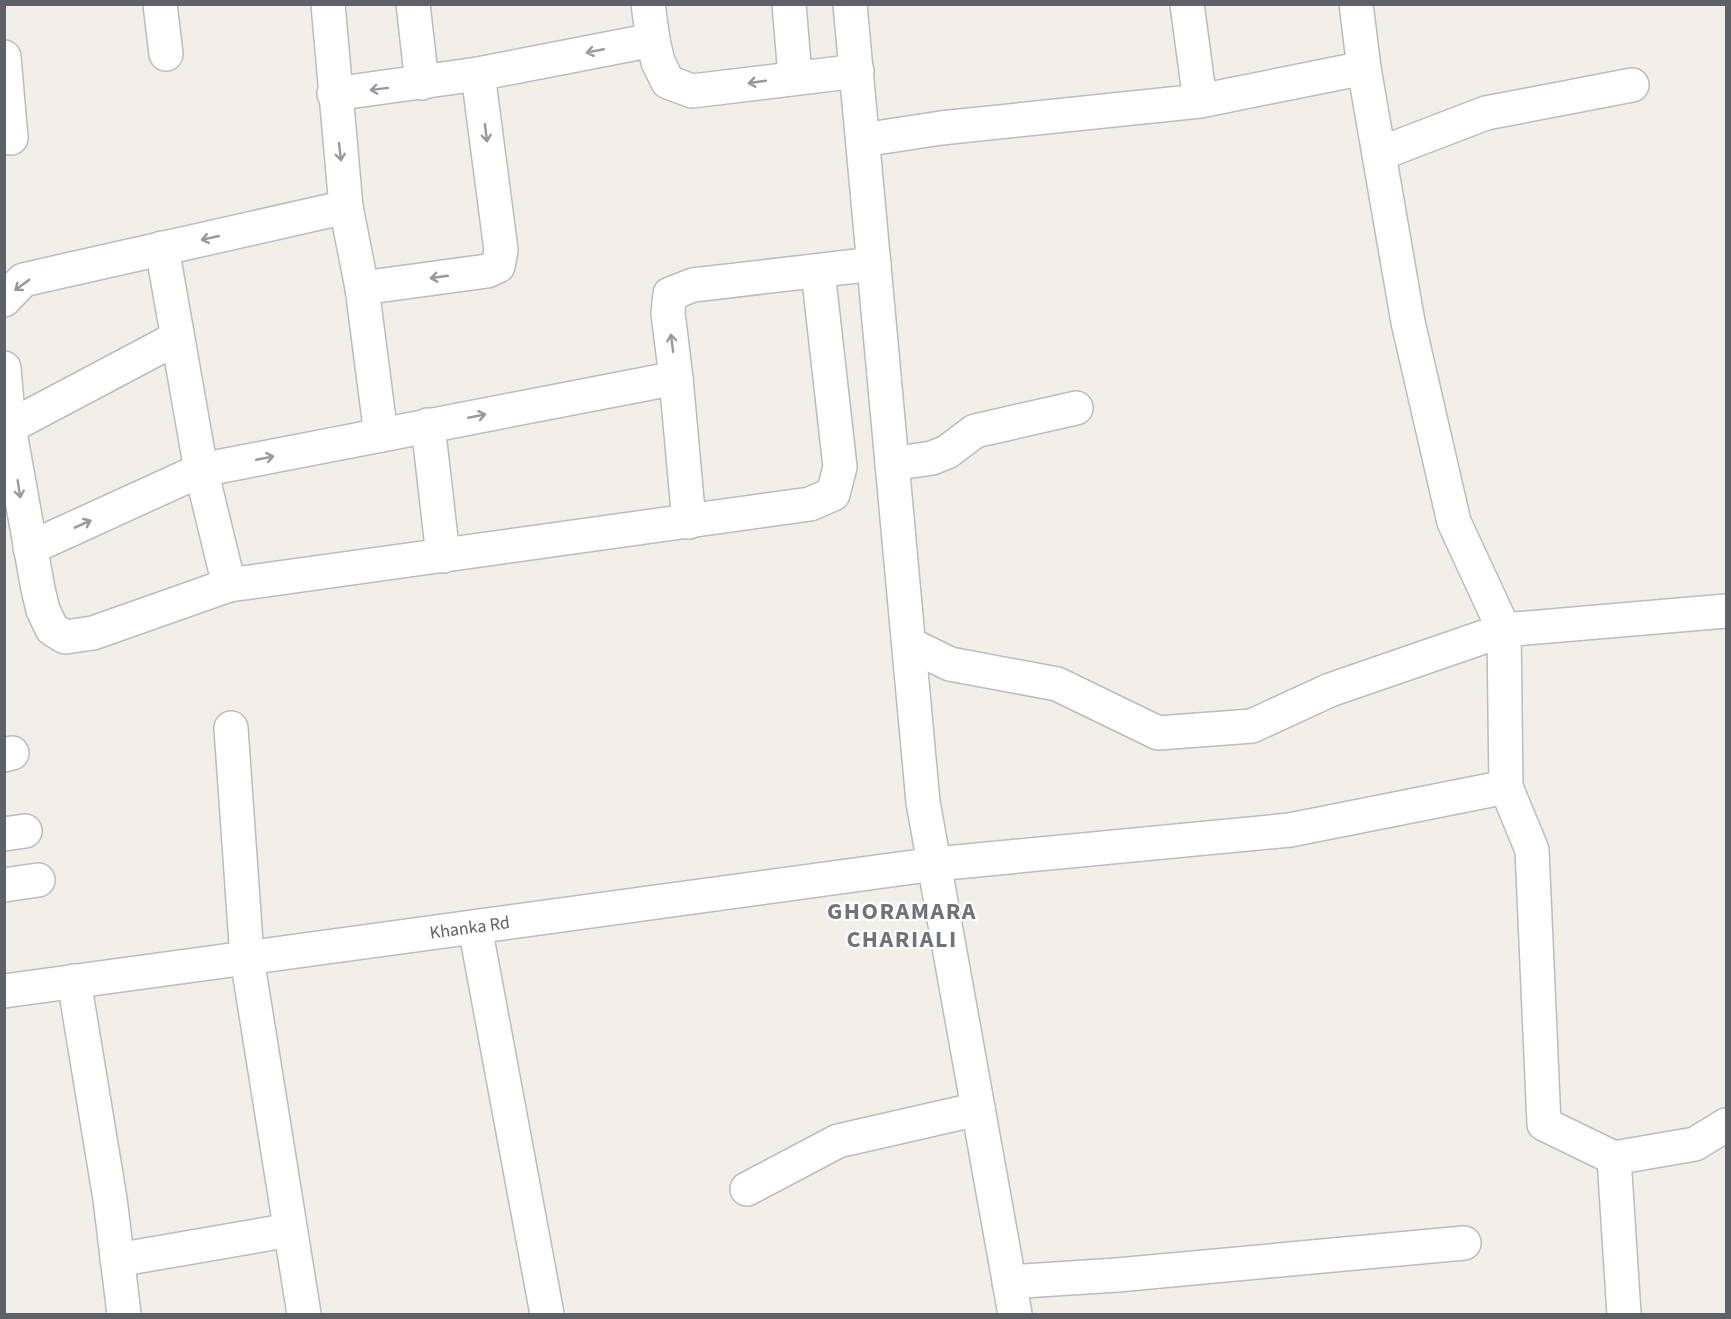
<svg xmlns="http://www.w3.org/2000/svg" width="1731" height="1319" viewBox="0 0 1731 1319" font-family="'Source Sans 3',sans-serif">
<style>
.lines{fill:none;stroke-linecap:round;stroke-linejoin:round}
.minor-casing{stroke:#b9bcc1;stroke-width:36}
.minor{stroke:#fff;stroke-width:33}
.oneway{stroke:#96999d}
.labels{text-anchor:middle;stroke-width:4.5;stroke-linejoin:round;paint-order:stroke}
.street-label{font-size:18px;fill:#5e6268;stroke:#fff}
.district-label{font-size:24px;font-weight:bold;letter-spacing:1.5px;fill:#6f747a;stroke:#fff}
</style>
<rect width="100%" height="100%" fill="#f1efe7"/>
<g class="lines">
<g class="minor-casing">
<g id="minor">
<path d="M160 4 166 54"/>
<path d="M413 4 422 83"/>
<path d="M648 4 653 40"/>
<path d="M789 4 795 76"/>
<path d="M850 4 923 802 1015 1314"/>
<path d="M1187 4 1200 101"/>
<path d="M1356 4 1364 68"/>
<path d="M4 57 11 138"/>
<path d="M334 94 478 74 653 40 658 62 668 82 692 91 857 71"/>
<path d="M863 140 941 128 1200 101 1364 68 1408 322 1454 522 1504 630 1330 690 1252 726 1158 733 1057 684 950 664 909 644"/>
<path d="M1379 154 1486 113 1632 85"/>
<path d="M346 207 362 288"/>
<path d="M162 248 201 470 229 585"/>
<path d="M4 300 23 280 346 207 328 4"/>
<path d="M4 368 9 427 38 589 43 610 52 629 65 637 93 633 229 585 810 504 833 494 840 467 818 271"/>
<path d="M676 378 689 522"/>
<path d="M428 425 443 556"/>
<path d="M9 427 177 338"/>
<path d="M381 435 362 288 487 271 498 266 501 250 478 74"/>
<path d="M892 464 932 458 947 452 975 431 1076 408"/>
<path d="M30 548 201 470 676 378 668 313 670 294 693 285 874 264"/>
<path d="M231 728 247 958 304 1314"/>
<path d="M4 755 12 753"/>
<path d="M1506 787 1532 850 1544 1124 1614 1158 1624 1314"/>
<path d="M4 834 25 831"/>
<path d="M4 885 38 880"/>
<path d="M475 927 547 1314"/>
<path d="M74 981 110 1199 124 1314"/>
<path id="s1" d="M4 991 935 864 1290 830 1506 787 1504 630 1726 611"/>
<path d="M1614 1158 1695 1144 1726 1125"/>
<path d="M747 1189 838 1141 978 1109"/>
<path d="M117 1260 290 1230"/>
<path d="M1009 1282 1117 1275 1464 1243"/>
</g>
</g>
<use href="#minor" class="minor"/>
</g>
<defs><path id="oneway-shaft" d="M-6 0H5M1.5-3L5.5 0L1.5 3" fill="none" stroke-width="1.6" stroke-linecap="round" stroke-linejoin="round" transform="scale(1.5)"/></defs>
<g class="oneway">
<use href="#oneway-shaft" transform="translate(595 51) rotate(169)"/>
<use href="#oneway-shaft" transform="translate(757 82) rotate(172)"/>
<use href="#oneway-shaft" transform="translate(379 89) rotate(173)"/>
<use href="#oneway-shaft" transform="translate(486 133) rotate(83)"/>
<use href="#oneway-shaft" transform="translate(340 152) rotate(84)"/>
<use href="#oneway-shaft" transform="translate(210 238) rotate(167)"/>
<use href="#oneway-shaft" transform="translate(439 277) rotate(172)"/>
<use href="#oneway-shaft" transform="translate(22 285) rotate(144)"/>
<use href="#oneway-shaft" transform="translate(672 343) rotate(-97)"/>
<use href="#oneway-shaft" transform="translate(477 416) rotate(-11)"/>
<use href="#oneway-shaft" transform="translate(265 458) rotate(-11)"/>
<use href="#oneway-shaft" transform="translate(19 489) rotate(81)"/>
<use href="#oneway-shaft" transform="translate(83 524) rotate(-24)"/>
</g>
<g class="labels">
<g class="street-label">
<text dy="6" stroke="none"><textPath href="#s1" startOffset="470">Khanka Rd</textPath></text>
</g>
<g class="district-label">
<text x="902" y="919">GHORAMARA<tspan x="902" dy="28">CHARIALI</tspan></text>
</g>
</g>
<rect width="1731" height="1319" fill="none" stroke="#5e6268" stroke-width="12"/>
</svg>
